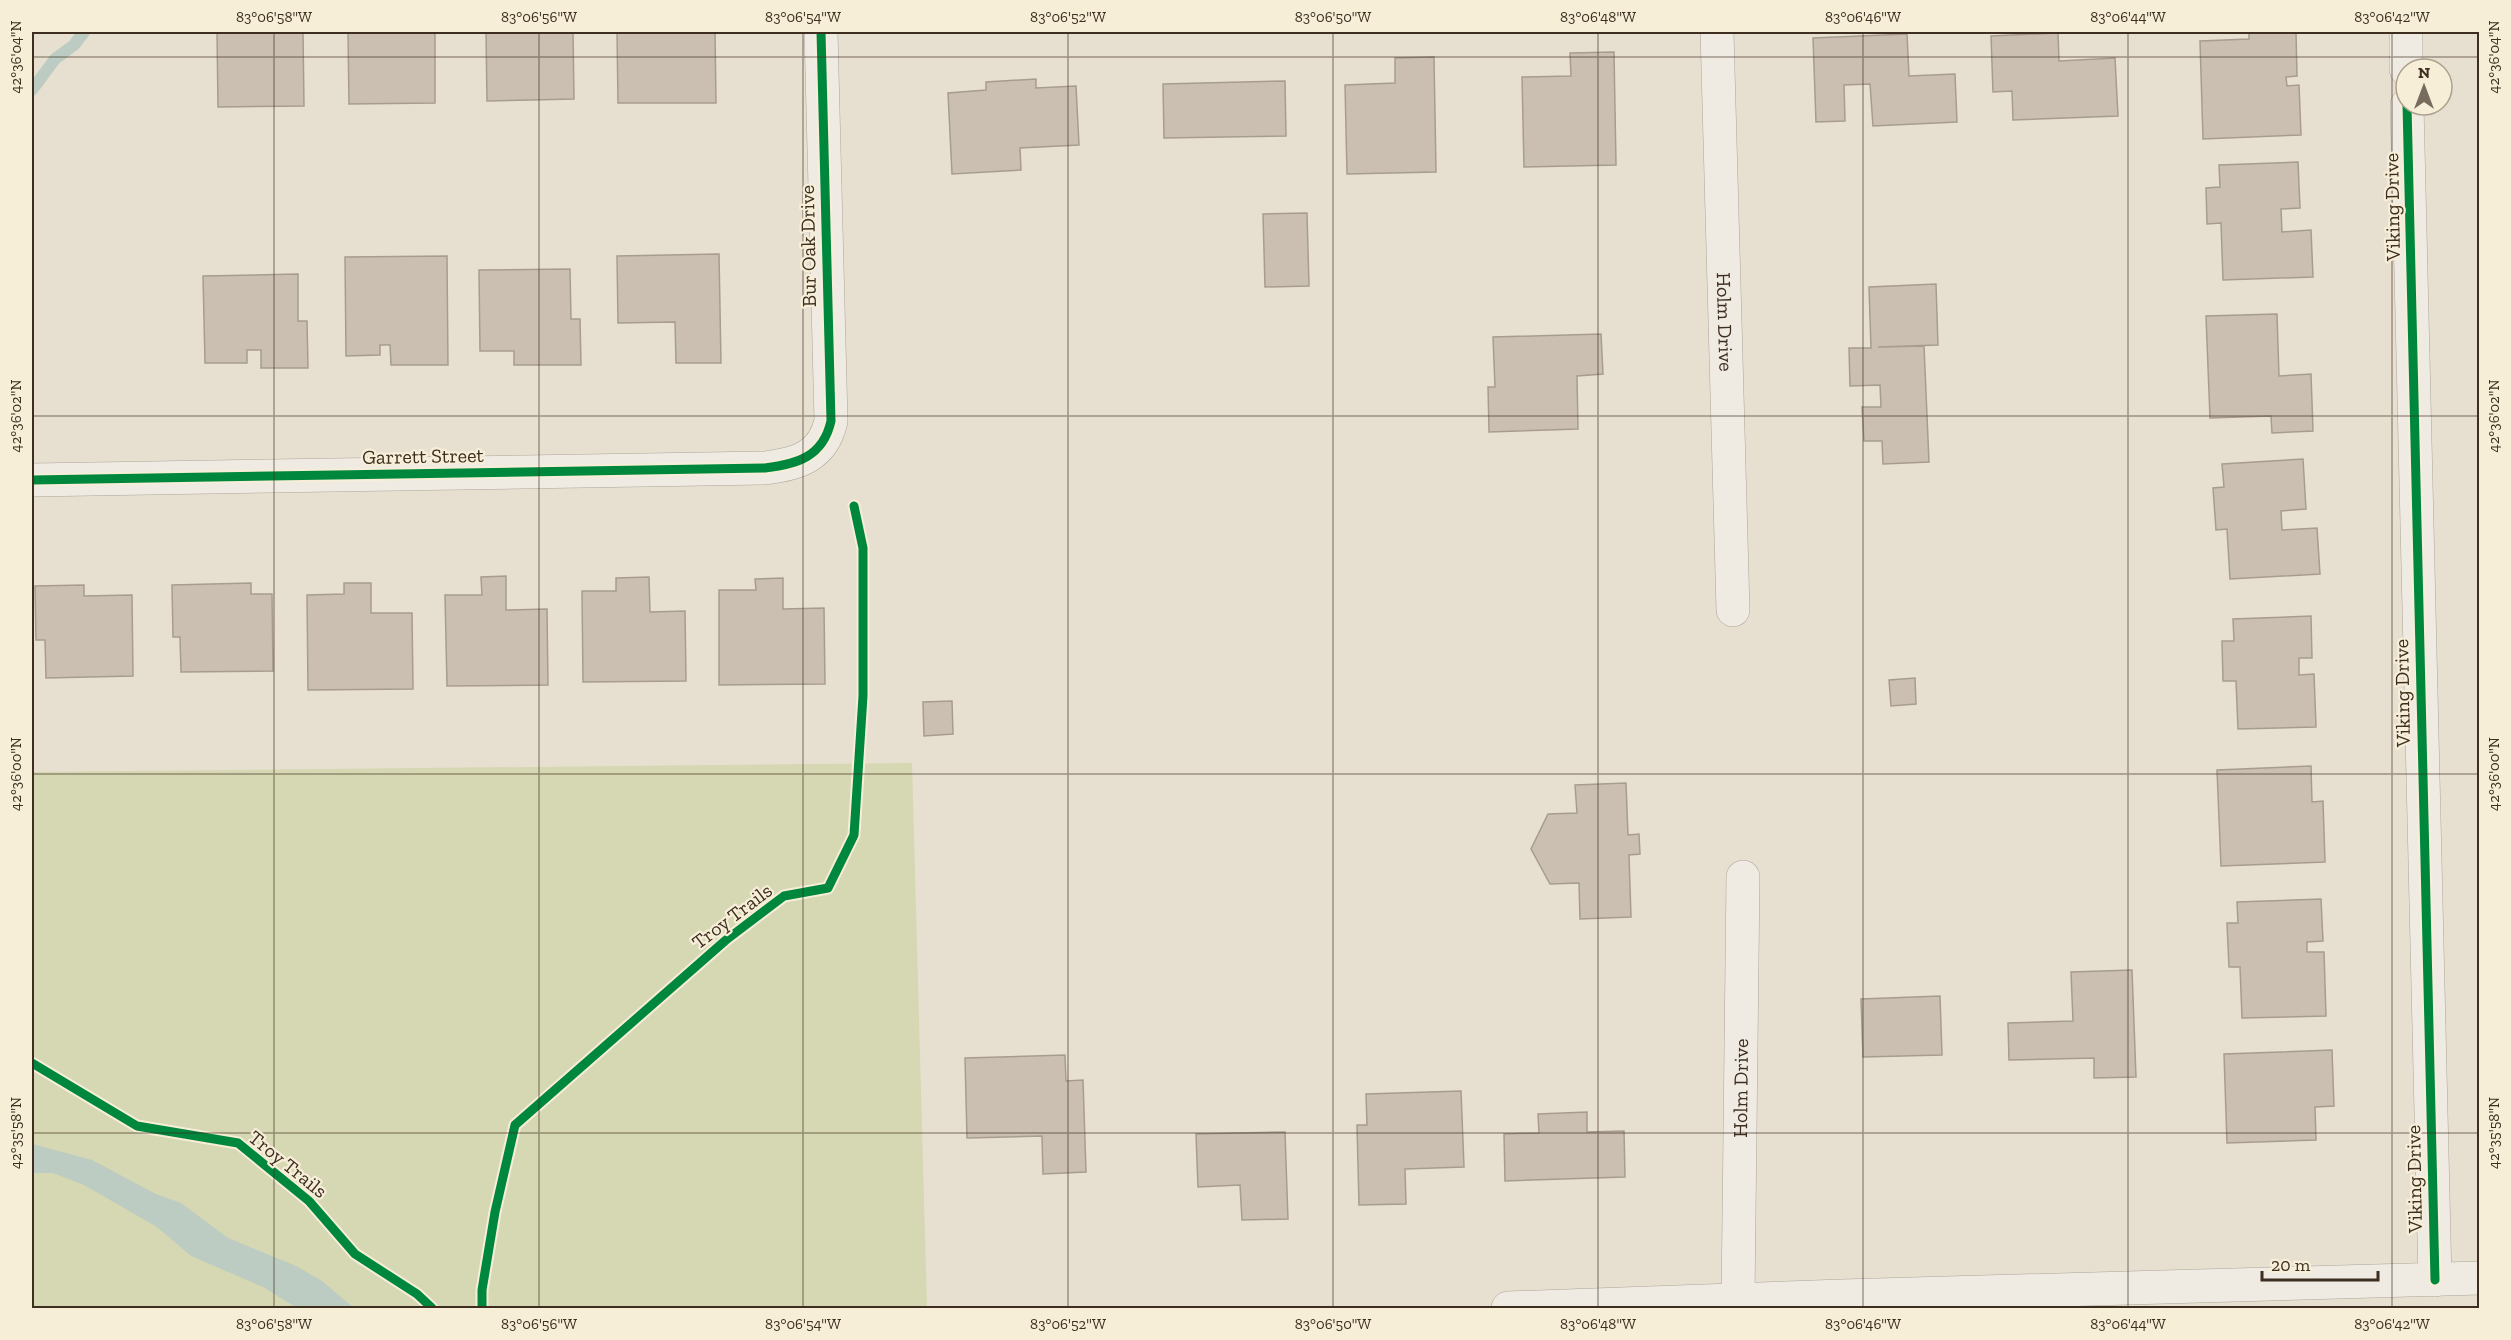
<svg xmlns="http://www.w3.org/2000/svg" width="2511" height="1340" viewBox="0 0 2511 1340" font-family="'Zilla Slab',serif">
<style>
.green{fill:#d6d7b3}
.water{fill:#bcccc2}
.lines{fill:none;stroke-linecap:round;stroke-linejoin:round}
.stream{stroke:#bcccc2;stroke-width:12}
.building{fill:#cbbfb2;stroke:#a89c90;stroke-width:1.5}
.minor-casing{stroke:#ada599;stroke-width:34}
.minor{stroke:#efebe3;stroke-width:33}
.cycleway-casing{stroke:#f7eed8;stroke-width:13}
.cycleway{stroke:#00873e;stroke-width:9}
.ticks{fill:none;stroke:#3d2e20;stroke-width:1.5;stroke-opacity:0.45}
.labels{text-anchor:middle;stroke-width:4.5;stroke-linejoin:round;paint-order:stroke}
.street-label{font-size:20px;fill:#3d2e20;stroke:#f7eed8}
.neatline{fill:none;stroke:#3d2e20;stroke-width:2}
.ticks-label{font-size:15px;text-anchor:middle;fill:#3d2e20}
</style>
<rect width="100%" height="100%" fill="#e7e0d1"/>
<path class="green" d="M912 763 927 1308H32V772Z"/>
<path class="water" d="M32 1144 92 1160 156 1194 181 1203 228 1238 296 1266 322 1281 354 1308H297L263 1287 191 1256 157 1227 84 1185 53 1173H32Z"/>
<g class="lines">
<path class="stream" d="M32 90 55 59 74 45 84 32"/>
</g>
<g class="building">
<path d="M217 32H303L304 106 218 107Z"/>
<path d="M348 32H435V103L349 104Z"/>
<path d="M486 32H573L574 99 487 101Z"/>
<path d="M617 32H715L716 103H618Z"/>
<path d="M2249 32H2296L2297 76 2286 77 2287 86 2299 85 2301 135 2203 139 2200 41 2249 39Z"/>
<path d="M2058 33 2059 61 2115 58 2118 116 2013 120 2012 91 1993 92 1991 36Z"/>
<path d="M1907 34 1909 76 1955 74 1957 122 1873 126 1870 84 1844 85 1845 121 1816 122 1813 38Z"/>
<path d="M1614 52 1616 165 1524 167 1522 77 1571 76 1570 53Z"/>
<path d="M1434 57 1436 172 1347 174 1345 85 1395 83V58Z"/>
<path d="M1036 79V88L1076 86 1079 145 1020 148 1021 170 952 174 948 93 986 90V82Z"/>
<path d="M1285 81 1286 136 1164 138 1163 84Z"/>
<path d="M2298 162 2300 208 2281 209 2282 232 2311 230 2313 277 2223 280 2221 223 2207 224 2206 188 2220 187 2219 165Z"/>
<path d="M1307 213 1309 286 1265 287 1263 214Z"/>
<path d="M719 254 721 363H676L675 322 618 323 617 256Z"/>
<path d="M447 256 448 365H391L390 345H380V355L346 356 345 257Z"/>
<path d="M570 269 571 319H580L581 365H514V351H480L479 270Z"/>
<path d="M298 274V321H307L308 368H261V350H247V363H205L203 276Z"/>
<path d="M1936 284 1938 345 1878 347 1924 346 1929 462 1883 464 1882 441H1864L1862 407H1881L1880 385 1850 386 1849 348H1871L1869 287Z"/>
<path d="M2277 314 2279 376 2311 374 2313 431 2272 433 2271 416 2210 418 2206 316Z"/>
<path d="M1601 334 1603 374 1577 376 1578 429 1489 432 1488 387H1495L1493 337Z"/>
<path d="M2303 459 2306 509 2281 511 2282 530 2317 528 2320 574 2230 579 2227 529 2216 530 2213 488 2224 487 2222 464Z"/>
<path d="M506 576V610L547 609 548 685 447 686 445 595H482L481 577Z"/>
<path d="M649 577 650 612 685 611 686 681 583 682 582 591H616V578Z"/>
<path d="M783 578V609L824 608 825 684 719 685V590H756L755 579Z"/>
<path d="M251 583V594H272L273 671 181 672 180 637H173L172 585Z"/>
<path d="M344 583H371V613H412L413 689 308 690 307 595 344 594Z"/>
<path d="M84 585V596L132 595 133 676 46 678 45 640H36L35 586Z"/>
<path d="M2311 616 2312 658H2299V675L2314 674 2316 727 2238 729 2236 681H2223L2222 641H2234L2233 619Z"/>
<path d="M1915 678 1916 704 1891 706 1889 680Z"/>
<path d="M952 701 953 734 924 736 923 702Z"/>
<path d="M2311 766 2312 802 2323 801 2325 862 2221 866 2217 770Z"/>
<path d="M1626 783 1628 835 1639 834 1640 854 1629 855 1631 917 1580 919 1579 883 1550 884 1531 849 1548 814 1577 813 1575 785Z"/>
<path d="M2321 899 2323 941 2307 942V952H2324L2326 1016 2242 1018 2240 967H2229L2227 923H2238L2237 902Z"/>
<path d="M2132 970 2136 1077 2094 1078V1058L2009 1060 2008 1023 2073 1021 2071 972Z"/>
<path d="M1940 996 1942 1055 1863 1057 1861 999Z"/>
<path d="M2332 1050 2334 1106 2315 1107 2316 1140 2227 1143 2224 1054Z"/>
<path d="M1065 1055 1066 1081 1083 1080 1086 1172 1043 1174 1042 1136 967 1138 965 1058Z"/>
<path d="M1461 1091 1464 1167 1405 1169 1406 1204 1359 1205 1357 1125H1367L1366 1094Z"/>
<path d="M1587 1112V1132L1624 1131 1625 1177 1505 1181 1504 1134 1539 1133 1538 1114Z"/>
<path d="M1285 1132 1288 1219 1242 1220 1240 1185 1198 1187 1196 1134Z"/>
</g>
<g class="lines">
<g class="minor-casing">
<g id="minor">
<path id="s1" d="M1717 32 1733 610"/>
<path d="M2406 32V69"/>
<path d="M2407 105 2435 1280"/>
<path d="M32 480 765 468C797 464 823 457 831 421L821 32"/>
<path id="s2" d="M1738 1300 1743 877"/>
<path d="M1508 1308 1842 1296 2480 1278"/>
</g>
</g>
<use href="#minor" class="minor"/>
<g class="cycleway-casing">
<g id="cycleway">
<path d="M2407 105 2435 1280"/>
<path d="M32 480 765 468C797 464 823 457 831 421L821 32"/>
<path d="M32 1063 137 1126 238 1143 309 1201 355 1254 417 1294 432 1308"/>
<path d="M482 1308V1290L495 1212 515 1125 726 940 784 896 828 888 854 835 863 696V548L854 506"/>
</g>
</g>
<use href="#cycleway" class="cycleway"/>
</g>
<path class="ticks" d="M274 32V1308M539 32V1308M803 32V1308M1068 32V1308M1333 32V1308M1598 32V1308M1863 32V1308M2128 32V1308M2392 32V1308M32 57H2480M32 416H2480M32 774H2480M32 1133H2480"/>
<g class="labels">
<g class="street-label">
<text transform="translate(2392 207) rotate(-91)" y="7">Viking Drive</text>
<text transform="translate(808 246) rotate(-91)" y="7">Bur Oak Drive</text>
<text dy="7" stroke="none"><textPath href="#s1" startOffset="290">Holm Drive</textPath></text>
<text transform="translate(423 456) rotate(-1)" y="7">Garrett Street</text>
<text transform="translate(2402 693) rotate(-91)" y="7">Viking Drive</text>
<text transform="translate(732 916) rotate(-37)" y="7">Troy Trails</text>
<text dy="7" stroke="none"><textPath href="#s2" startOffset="212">Holm Drive</textPath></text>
<text transform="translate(288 1164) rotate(39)" y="7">Troy Trails</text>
<text transform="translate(2414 1179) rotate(-91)" y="7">Viking Drive</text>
</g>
</g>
<rect width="2511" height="1340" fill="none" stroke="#f7eed8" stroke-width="66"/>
<g transform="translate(2424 87)"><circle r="28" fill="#f7eed8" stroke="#ada18e" stroke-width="1.5"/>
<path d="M0-4.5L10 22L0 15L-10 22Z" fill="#786c5e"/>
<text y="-9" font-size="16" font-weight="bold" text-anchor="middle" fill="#3d2e20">N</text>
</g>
<path d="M2262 1271v9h116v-9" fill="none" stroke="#3d2e20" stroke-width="3"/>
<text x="2271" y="1271" font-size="18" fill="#3d2e20" stroke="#f7eed8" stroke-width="4.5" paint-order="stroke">20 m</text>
<rect x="33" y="33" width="2445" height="1274" class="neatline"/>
<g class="ticks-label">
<text x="274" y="22">83°06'58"W</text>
<text x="539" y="22">83°06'56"W</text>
<text x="803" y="22">83°06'54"W</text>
<text x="1068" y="22">83°06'52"W</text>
<text x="1333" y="22">83°06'50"W</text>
<text x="1598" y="22">83°06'48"W</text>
<text x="1863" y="22">83°06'46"W</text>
<text x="2128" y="22">83°06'44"W</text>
<text x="2392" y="22">83°06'42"W</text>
<text transform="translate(16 57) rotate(-90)" y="5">42°36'04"N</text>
<text transform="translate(2494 57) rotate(-90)" y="5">42°36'04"N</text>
<text transform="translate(16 416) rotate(-90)" y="5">42°36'02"N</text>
<text transform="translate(2494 416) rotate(-90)" y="5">42°36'02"N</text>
<text transform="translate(16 774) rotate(-90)" y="5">42°36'00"N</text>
<text transform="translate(2494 774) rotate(-90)" y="5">42°36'00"N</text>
<text transform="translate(16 1133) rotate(-90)" y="5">42°35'58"N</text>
<text transform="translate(2494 1133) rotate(-90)" y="5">42°35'58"N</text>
<text x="274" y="1329">83°06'58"W</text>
<text x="539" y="1329">83°06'56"W</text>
<text x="803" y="1329">83°06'54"W</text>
<text x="1068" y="1329">83°06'52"W</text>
<text x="1333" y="1329">83°06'50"W</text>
<text x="1598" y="1329">83°06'48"W</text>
<text x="1863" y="1329">83°06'46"W</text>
<text x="2128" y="1329">83°06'44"W</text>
<text x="2392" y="1329">83°06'42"W</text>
</g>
</svg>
